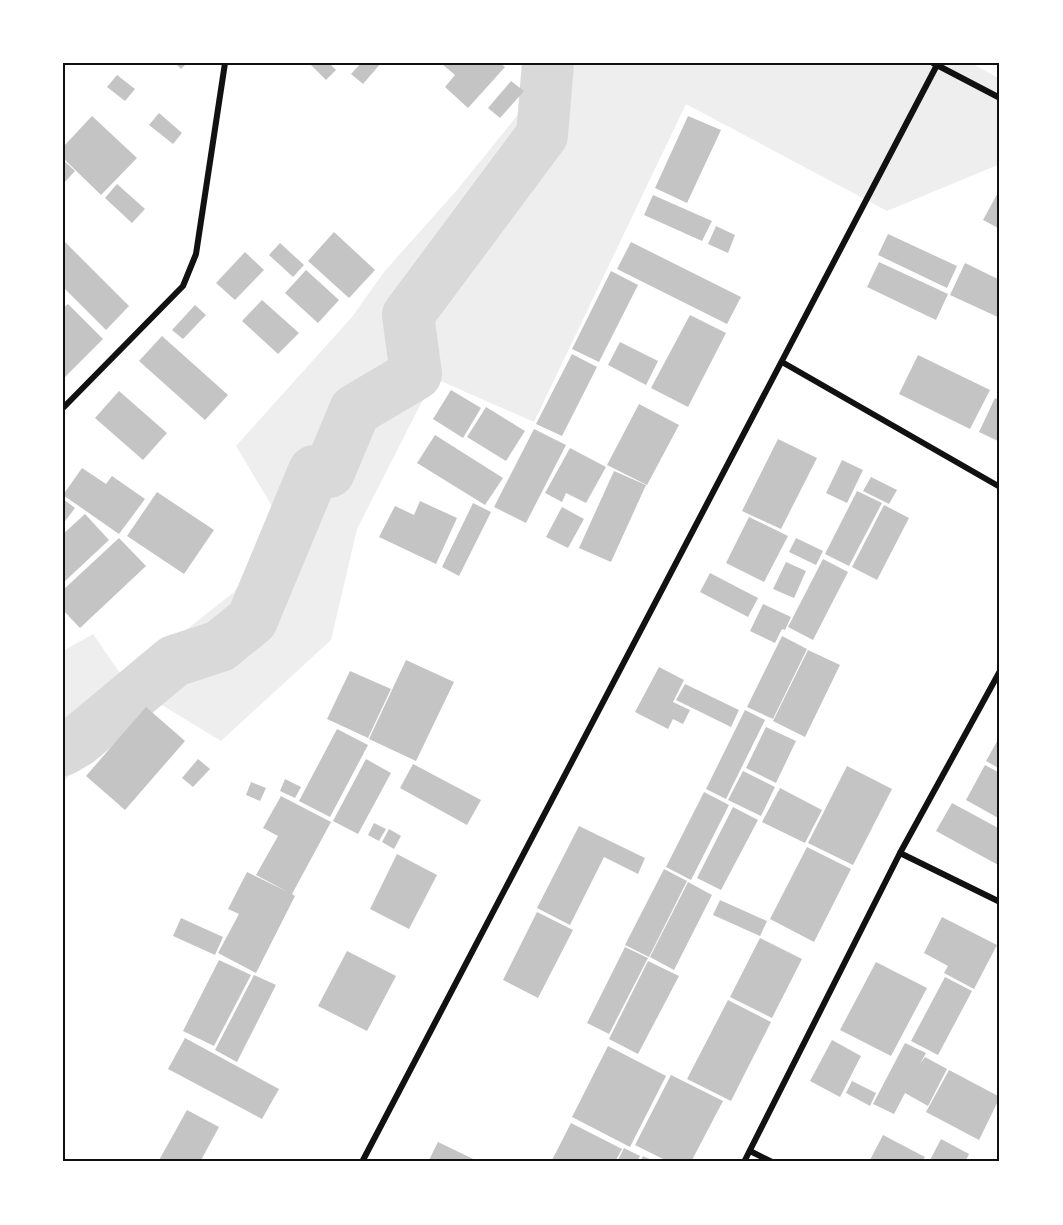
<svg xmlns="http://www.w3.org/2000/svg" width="1063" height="1225" viewBox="0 0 1063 1225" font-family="'Fira Sans',sans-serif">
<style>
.green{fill:#eee}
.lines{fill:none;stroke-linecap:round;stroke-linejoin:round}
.river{stroke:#d9d9d9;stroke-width:52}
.building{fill:#c4c4c4}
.minor{stroke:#111;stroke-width:6}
.neatline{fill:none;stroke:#111;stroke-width:2}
</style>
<rect width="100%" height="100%" fill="#fff"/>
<path class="green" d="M521 63H971L1000 79V164L887 211 686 104 534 422 434 378 357 529 331 640 221 741 147 696 63 782V651L93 634 124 679 234 592 282 523 236 446 352 317 384 272 457 190 542 85Z"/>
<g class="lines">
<path class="river" d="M63 750 78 741 174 661 220 646 252 620 314 471 329 472 355 410 416 374 408 315 542 135 548 63"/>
</g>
<g class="building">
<path d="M175 63H187L181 69Z"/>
<path d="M309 63H329L336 70 326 80Z"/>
<path d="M361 63H381L363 84 351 74Z"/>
<path d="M441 63H500L505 67 468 108 445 87 455 75Z"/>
<path d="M117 75 135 89 125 101 107 87Z"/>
<path d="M511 81 524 91 500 118 488 108Z"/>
<path d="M159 113 182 133 173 144 149 125Z"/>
<path d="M92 116 137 158 101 195 63 158V147Z"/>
<path d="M688 116 721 130 687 203 655 188Z"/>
<path d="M63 160 75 171 63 184Z"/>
<path d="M117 184 145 209 132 223 105 198Z"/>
<path d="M1000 189V229L983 220Z"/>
<path d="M653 195 712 221 702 241 644 215Z"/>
<path d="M716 226 735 235 728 253 708 244Z"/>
<path d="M334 232 375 270 349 298 308 261Z"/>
<path d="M888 234 957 266 947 288 878 255Z"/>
<path d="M63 240 129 306 106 330 63 287Z"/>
<path d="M631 242 741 297 727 324 617 269Z"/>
<path d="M280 243 304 265 293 277 269 255Z"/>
<path d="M245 252 264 270 235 300 216 283Z"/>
<path d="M879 262 948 294 936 320 867 287Z"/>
<path d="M965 263 1000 280V318L950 295Z"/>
<path d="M306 270 339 300 318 323 285 293Z"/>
<path d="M611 271 638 285 599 362 572 349Z"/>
<path d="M262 300 299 333 278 354 242 321Z"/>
<path d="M68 304 103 339 63 379V308Z"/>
<path d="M195 305 206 315 183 339 172 330Z"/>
<path d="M690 315 726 333 688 407 651 388Z"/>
<path d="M162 336 228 395 205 420 139 361Z"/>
<path d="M620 342 658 361 646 385 608 365Z"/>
<path d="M572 354 597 367 562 436 536 424Z"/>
<path d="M918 355 990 390 970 429 899 394Z"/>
<path d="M451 390 481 408 463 438 433 419Z"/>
<path d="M119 391 167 433 143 460 95 418Z"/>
<path d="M995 398 1000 401V442L979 432Z"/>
<path d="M639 404 679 425 647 485 607 465Z"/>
<path d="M486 407 525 431 506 461 467 437Z"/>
<path d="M534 429 566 445 526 523 494 507Z"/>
<path d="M435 435 503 478 485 505 417 463Z"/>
<path d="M778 439 817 458 781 529 742 511Z"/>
<path d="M570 448 606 467 586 503 566 493 562 502 545 493Z"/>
<path d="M842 460 863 470 847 503 826 493Z"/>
<path d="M82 468 106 484 112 476 145 499 119 534 63 495Z"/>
<path d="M614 471 646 485 611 562 579 548Z"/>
<path d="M871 477 897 490 889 504 863 491Z"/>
<path d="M857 491 882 503 849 566 825 554Z"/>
<path d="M157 492 214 530 184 574 127 536Z"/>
<path d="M63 499 75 508 63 524Z"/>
<path d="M420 501 457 518 436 564 379 537 395 506 414 515Z"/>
<path d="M473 503 491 512 459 576 442 567Z"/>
<path d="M884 505 909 518 877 580 852 567Z"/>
<path d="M562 507 584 519 568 548 546 537Z"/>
<path d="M85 514 109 540 63 583V534Z"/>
<path d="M749 517 788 536 764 582 726 563Z"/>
<path d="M119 538 146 566 80 628 63 610V590Z"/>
<path d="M796 538 823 551 816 565 789 552Z"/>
<path d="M823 559 848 572 813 640 788 627Z"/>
<path d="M786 562 806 571 794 598 773 589Z"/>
<path d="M710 573 758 598 748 617 700 592Z"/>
<path d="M763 604 791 617 785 630 782 629 775 643 750 631Z"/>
<path d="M782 636 807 649 773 719 747 707Z"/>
<path d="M808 650 840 665 805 737 773 721Z"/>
<path d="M406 660 454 682 416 761 369 739Z"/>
<path d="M659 667 684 680 673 702 690 710 683 724 673 719 668 729 635 712Z"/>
<path d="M350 671 391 689 368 738 327 719Z"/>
<path d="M685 684 739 710 731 727 676 700Z"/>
<path d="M146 707 185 741 125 810 86 776Z"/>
<path d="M745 710 765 720 726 799 706 789Z"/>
<path d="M766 727 796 741 776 783 746 768Z"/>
<path d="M337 729 368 745 330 817 299 801Z"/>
<path d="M1000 736V769L986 761Z"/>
<path d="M198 759 210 769 193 787 182 778Z"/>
<path d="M366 759 391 773 358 834 333 821Z"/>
<path d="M413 764 481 800 467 825 400 788Z"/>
<path d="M985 765 1000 773V819L966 800Z"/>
<path d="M847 766 892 789 853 865 808 843Z"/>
<path d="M743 771 775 787 761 816 728 800Z"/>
<path d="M285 779 301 787 295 798 280 791Z"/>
<path d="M251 782 266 788 260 801 246 795Z"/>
<path d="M780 788 822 810 805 843 762 822Z"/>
<path d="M704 792 729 805 691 880 666 867Z"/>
<path d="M281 796 331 822 292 894 295 896 256 973 218 953 239 914 228 909 247 872 288 892 256 875 278 836 263 828Z"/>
<path d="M952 803 1000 829V866L936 831Z"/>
<path d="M733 807 758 820 721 890 697 878Z"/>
<path d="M374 823 386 829 379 841 368 835Z"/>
<path d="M579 826 645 858 638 874 604 857 570 925 537 908Z"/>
<path d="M389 829 401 836 394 849 382 842Z"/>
<path d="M807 847 851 869 814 942 770 919Z"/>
<path d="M397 854 437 875 409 929 370 909Z"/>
<path d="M664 869 687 881 649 957 625 945Z"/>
<path d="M688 882 712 895 674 970 650 957Z"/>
<path d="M720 900 767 921 760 936 713 915Z"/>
<path d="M537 912 573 930 538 998 503 980Z"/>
<path d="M942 917 997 945 974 989 944 973 948 966 924 953Z"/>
<path d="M181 918 223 937 215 955 173 936Z"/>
<path d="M760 938 802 959 772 1018 730 997Z"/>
<path d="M625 947 648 958 609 1034 587 1023Z"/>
<path d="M347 951 396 976 367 1031 318 1006Z"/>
<path d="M219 960 251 975 214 1046 183 1031Z"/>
<path d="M648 961 679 976 638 1054 609 1039Z"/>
<path d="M876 962 927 988 891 1056 840 1030Z"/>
<path d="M254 975 276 985 237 1062 215 1050Z"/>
<path d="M945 977 972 991 938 1055 911 1041Z"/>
<path d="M728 1000 771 1022 731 1101 687 1079Z"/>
<path d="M185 1038 279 1089 262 1119 168 1069Z"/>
<path d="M832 1040 861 1056 840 1097 810 1081Z"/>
<path d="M905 1043 926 1053 920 1064 925 1057 947 1069 928 1106 905 1093 894 1114 873 1104Z"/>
<path d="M608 1046 666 1076 630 1147 572 1117Z"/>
<path d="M949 1070 1000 1097 979 1140 926 1112Z"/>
<path d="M671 1075 723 1101 691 1162H669L635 1145Z"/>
<path d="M852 1081 876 1093 870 1106 846 1093Z"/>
<path d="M187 1110 219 1127 200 1162H158Z"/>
<path d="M571 1123 622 1149 615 1162H551Z"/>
<path d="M883 1135 925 1157 922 1162H869Z"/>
<path d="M941 1139 969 1154 965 1162H929Z"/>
<path d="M438 1142 465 1155 479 1162H428Z"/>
<path d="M624 1148 640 1156 637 1162H617Z"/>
<path d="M643 1156 656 1162H640Z"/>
</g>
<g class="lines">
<g class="minor">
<path d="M933 63 1000 98"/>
<path d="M782 362 1000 487"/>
<path d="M63 408 183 286 196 254 225 63"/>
<path d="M900 853 1000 902"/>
<path d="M750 1151 772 1162"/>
<path d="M362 1162 937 65"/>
<path d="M744 1162 900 853 1000 671"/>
</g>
</g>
<rect width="1063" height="1225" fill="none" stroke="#ffffff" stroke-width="129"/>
<rect x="64" y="64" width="934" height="1096" class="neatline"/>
</svg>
